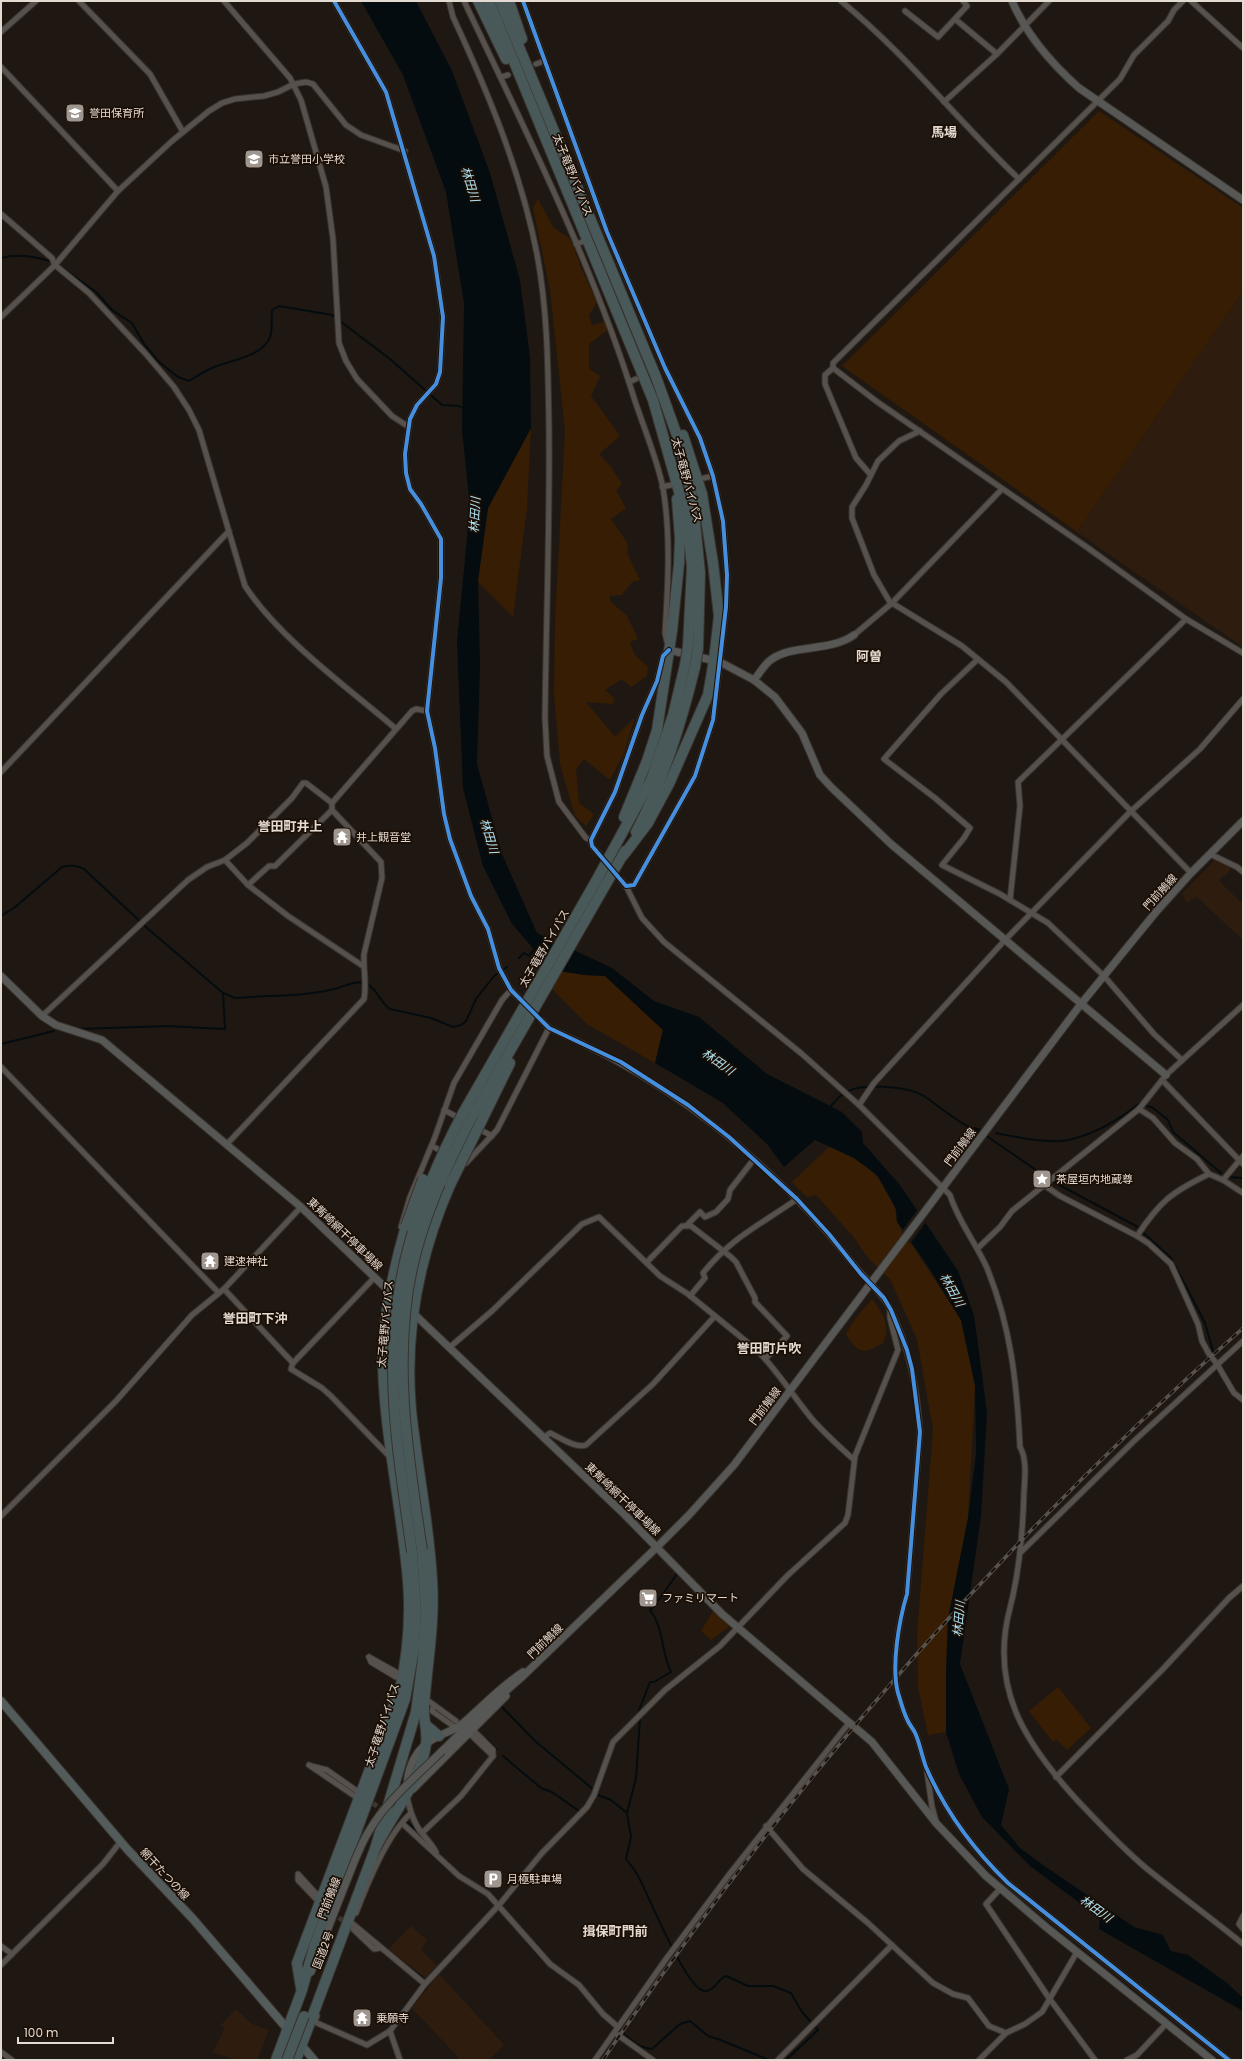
<svg xmlns="http://www.w3.org/2000/svg" width="1244" height="2061" viewBox="0 0 1244 2061" font-family="Poppins,'Noto Sans JP',sans-serif">
<style>
.built{fill:#2e1d0e}
.green{fill:#361d03}
.water{fill:#040c0f}
.pier{fill:#1f1812}
.lines{fill:none;stroke-linecap:round;stroke-linejoin:round}
.stream{stroke:#040c0f;stroke-width:2}
.street-tunnel{stroke:#3c352f;stroke-width:5;stroke-dasharray:5 2.5;stroke-linecap:butt}
.street-casing{stroke:#38332e;stroke-width:7}
.secondary-casing{stroke:#38332e;stroke-width:9}
.primary-casing{stroke:#38332e;stroke-width:10}
.highway-casing{stroke:#38332e;stroke-width:12}
.street{stroke:#56514c;stroke-width:5}
.secondary{stroke:#575855;stroke-width:7}
.primary{stroke:#545c5b;stroke-width:8}
.highway{stroke:#495858;stroke-width:10}
.rail-casing{stroke:#57524d;stroke-width:3.5}
.rail{stroke:#1b0e04;stroke-width:2;stroke-dasharray:6;stroke-linecap:butt}
.secondary-bridge-casing{stroke:#38332e;stroke-width:9;stroke-linecap:butt}
.highway-bridge-casing{stroke:#38332e;stroke-width:12;stroke-linecap:butt}
.secondary-bridge{stroke:#575855;stroke-width:7}
.highway-bridge{stroke:#495858;stroke-width:10}
.cycleway-casing{stroke:#1b0e04;stroke-width:6}
.cycleway{stroke:#468fdf;stroke-width:4}
.labels{text-anchor:middle;stroke-width:3.5;stroke-linejoin:round;paint-order:stroke}
.poi-label{font-size:11px;fill:#e3dad2;stroke:#1b0e04;text-anchor:start}
.street-label{font-size:11px;fill:#e3dad2;stroke:#1b0e04}
.water-label{font-size:12px;font-style:italic;fill:#aee2f3;stroke:#1b0e04}
.quarter-label{font-size:13px;font-weight:bold;fill:#e3dad2;stroke:#1b0e04}
</style>
<rect width="100%" height="100%" fill="#1f1812"/>
<g class="built">
<path d="M1243 291V647L1077 532Z"/>
<path d="M1215 860 1232 866 1228 873 1220 879V882L1243 904V940L1197 897 1187 903 1182 894Z"/>
<path d="M411 1926 427 1940 421 1950 437 1966 425 1978 389 1949Z"/>
<path d="M439 1974 504 2045 489 2060H461L412 2008Z"/>
<path d="M236 2009 252 2024 269 2030 257 2060H237L213 2052 225 2028 220 2026Z"/>
</g>
<g class="green">
<path d="M1099 111 1243 208V291L1077 532 842 366Z"/>
<path d="M538 199 553 227 571 240 582 270 597 302 589 315 592 325 605 322 609 329 589 344V369L600 376 591 396 620 436 599 454 611 467 622 484 616 490 626 508 611 519 628 544 627 553 640 580 632 582 622 595 610 596V601L627 616 638 639 630 642 634 654 648 667 647 676 631 687 622 679 605 690 615 699 613 704 586 702 615 737 635 717 624 753 610 780 584 759 576 769 579 803 594 814 586 826 575 816 560 764 554 694 555 621 565 431 550 290 533 208Z"/>
<path d="M531 428 527 508 513 617 478 582 488 508Z"/>
<path d="M552 970 585 975 605 976 663 1030 655 1063 587 1024 545 982Z"/>
<path d="M830 1146C864 1162 894 1181 897 1222L961 1320 975 1385 968 1518 948 1619 946 1673V1732L928 1735 918 1687 917 1634 933 1430 917 1339 890 1279 868 1258 852 1235 816 1195 807 1197 792 1182Z"/>
<path d="M872 1299C883 1313 891 1326 883 1343 863 1354 859 1355 846 1334L855 1319Z"/>
<path d="M713 1611 729 1627 711 1640 701 1631Z"/>
<path d="M1058 1687 1091 1728 1067 1750 1056 1739 1053 1742 1029 1711Z"/>
</g>
<path class="water" d="M361 1H416L452 71 490 173 520 280 530 357 531 428 488 508 478 580 480 666 477 764 502 854 537 933 612 968 654 1001 699 1017 767 1074 842 1112 862 1132 863 1143 900 1185 958 1271 974 1315 987 1413 981 1516 960 1664 1009 1789 1001 1825 1020 1848 1043 1865 1134 1927 1163 1935 1171 1951 1188 1955 1227 1983 1243 1998V2011L1099 1929 1100 1918 1030 1866 982 1817 959 1774 946 1732V1673L948 1619 968 1518 976 1453 975 1385 961 1320 927 1265 897 1222 896 1209 877 1175 854 1158 815 1140 784 1167 767 1144 723 1103 655 1063 663 1030 605 976 585 975 552 970 512 924 483 866 463 788 457 642 470 507 462 430 464 303 446 192 403 75Z"/>
<path class="pier" d="M918 1209 927 1221 910 1244 901 1232Z"/>
<g class="lines">
<g class="stream">
<path d="M1 258C18 253 36 257 53 262"/>
<path d="M60 266 96 292 112 310 132 323 144 344 159 362 178 377 189 381C197 376 205 371 214 367 231 360 262 357 270 337 273 329 271 318 272 310L279 306 332 315 390 359 442 405 459 406 464 409"/>
<path d="M1 916 14 908 62 867C71 865 76 865 84 869L147 928 223 993 235 998C268 995 303 997 334 989 344 987 355 980 364 983 377 987 380 1003 390 1009L431 1018 453 1027 461 1025 466 1021 476 999 494 976 507 967"/>
<path d="M519 958 524 953 529 956 535 948"/>
<path d="M79 1029 167 1026 225 1029 223 993"/>
<path d="M1 1044 54 1031"/>
<path d="M1145 1105 1153 1108 1168 1120 1173 1132 1221 1173"/>
<path d="M830 1107C834 1103 838 1097 843 1094 859 1082 907 1086 924 1096 939 1106 953 1119 969 1127"/>
<path d="M970 1128 981 1133"/>
<path d="M974 1128 981 1130"/>
<path d="M996 1133C1016 1137 1053 1145 1072 1139 1097 1133 1120 1119 1140 1103"/>
<path d="M985 1135 1052 1181 1136 1226 1171 1258 1205 1323 1215 1358"/>
<path d="M1228 1177 1243 1178"/>
<path d="M1224 1381 1234 1397 1243 1402"/>
<path d="M502 1707 535 1741 594 1790"/>
<path d="M639 1710 650 1682H654L671 1672C661 1652 664 1628 650 1610L655 1605 677 1574"/>
<path d="M487 1740 497 1750"/>
<path d="M503 1756 541 1788 552 1792 579 1811 581 1810"/>
<path d="M598 1795 611 1800 627 1813 631 1837 626 1859C630 1864 634 1869 637 1874 648 1893 685 1988 704 1991 713 1993 718 1979 726 1976L748 1986H773L791 1993 802 2012 818 2030 786 2060"/>
<path d="M627 1813 636 1778 640 1718"/>
<path d="M408 1823 422 1836"/>
<path d="M428 1851 450 1871"/>
<path d="M527 1942 544 1961"/>
<path d="M395 1956 423 1978"/>
<path d="M413 2004 429 1983"/>
<path d="M617 2028C628 2037 637 2048 652 2049L680 2024 690 2021 708 2036 718 2039 769 2060"/>
</g>
<g class="street-tunnel">
<path d="M367 1799 385 1812"/>
<path d="M333 1913 347 1924"/>
</g>
<g class="street-casing">
<g id="street">
<path d="M79 1 150 74 183 132"/>
<path d="M224 1 290 78 301 100 326 187 333 239 339 343 346 361 357 379 392 416 409 427"/>
<path d="M334 1 386 92 434 256 443 317 440 372 436 384 417 405 410 419 405 454 406 473 410 489 421 504 441 539V578L427 711 435 748 444 814 450 839 471 896 488 929 499 968 511 990 519 998"/>
<path d="M449 1 453 17C488 92 521 172 537 254 548 313 548 371 549 430 550 526 546 622 545 718L547 756 559 802 586 838 591 840"/>
<path d="M464 1C526 132 592 262 635 401 644 428 658 462 663 488 671 536 668 585 665 633L667 642"/>
<path d="M523 1 607 232 665 368 700 438 713 476 723 521 727 575 726 607 713 720 695 776 634 885 626 886 621 880"/>
<path d="M841 1C906 54 958 121 1019 179"/>
<path d="M1191 1 1243 48"/>
<path d="M905 11 938 37 967 6 963 1"/>
<path d="M955 19 997 54"/>
<path d="M1 32 36 1"/>
<path d="M536 64 544 61"/>
<path d="M1 67 118 191"/>
<path d="M501 77 508 75"/>
<path d="M944 102 997 54 1049 1"/>
<path d="M1 214 52 258 55 265 89 293 145 353 174 387 189 410 199 430 245 586C281 640 346 686 396 729"/>
<path d="M576 244 582 242"/>
<path d="M1 317 55 265 118 191 172 141 209 111 222 103 235 99 264 96 278 92 294 84 306 82 313 84 346 125 361 135 405 151"/>
<path d="M833 368 876 401 1088 548 1186 619 1243 653"/>
<path d="M629 382 636 379"/>
<path d="M870 474 856 458 825 384V375L833 368V363L1120 79 1134 55 1168 21 1174 10 1183 1"/>
<path d="M704 478 713 476"/>
<path d="M662 487 671 485"/>
<path d="M892 603 962 646 1006 682 1191 873"/>
<path d="M891 604 874 575 852 518V507L866 485 878 461 899 441 920 431"/>
<path d="M854 635 892 603 1002 489"/>
<path d="M977 660 941 694 884 759 935 798 970 828 964 838 942 865 1000 894 1048 923 1104 976 1154 1034 1182 1060"/>
<path d="M1 772 229 531"/>
<path d="M599 854 592 846 591 840 615 792 642 715 657 681 663 656 667 651"/>
<path d="M1210 854 1237 867 1243 872"/>
<path d="M225 860 248 885 288 916 363 966"/>
<path d="M248 885 269 866H275L332 810"/>
<path d="M626 886 642 918 664 942 802 1054 859 1105 950 1195C958 1221 976 1243 987 1268 1011 1327 1017 1384 1020 1447 1027 1459 1025 1477 1024 1491 1023 1531 1020 1569 1010 1608 989 1688 1025 1743 1077 1800 1099 1823 1121 1847 1146 1868 1178 1894 1211 1918 1243 1944"/>
<path d="M1010 900 1020 806 1018 782 1186 619"/>
<path d="M42 1016 188 880 207 867 225 860 247 843 292 798 303 783H306L332 803"/>
<path d="M541 1020 549 1028C668 1080 769 1159 850 1260 863 1277 881 1291 890 1309 910 1348 917 1389 920 1432L907 1594C899 1620 891 1667 898 1693 901 1702 903 1711 907 1719 909 1725 914 1729 916 1735 920 1745 922 1756 926 1767 945 1811 974 1850 1008 1883L1229 2060"/>
<path d="M1 1067 218 1292"/>
<path d="M1162 1080 1243 1164"/>
<path d="M859 1105 874 1083 1005 940 1130 812 1200 749 1243 699"/>
<path d="M1139 1109 1153 1118 1175 1143 1197 1159 1209 1174 1223 1180 1243 1156"/>
<path d="M444 1110 461 1119"/>
<path d="M477 1128 492 1136"/>
<path d="M227 1144 364 999C367 984 363 969 364 954L382 878 381 862 332 810V803L412 711 416 709 427 711"/>
<path d="M432 1146 445 1153"/>
<path d="M466 1163 497 1130 549 1028"/>
<path d="M1223 1180 1243 1193"/>
<path d="M1044 1185 1060 1196 1137 1236 1148 1243 1171 1264 1198 1324 1202 1341 1209 1354 1217 1364 1234 1393 1243 1400"/>
<path d="M687 1225 700 1212 705 1217 716 1212 728 1199 730 1190 754 1159"/>
<path d="M401 1227 410 1197 435 1137 454 1083 502 1000 511 990"/>
<path d="M1137 1236C1160 1201 1172 1192 1209 1174"/>
<path d="M978 1248 1000 1227 1012 1211 1139 1109 1166 1075 1243 1005"/>
<path d="M647 1262 682 1226H691L731 1257 736 1262 755 1298V1302L787 1336 765 1359"/>
<path d="M374 1278 293 1363 291 1369 322 1388 331 1396 391 1458"/>
<path d="M224 1289 293 1363"/>
<path d="M690 1296 705 1278 703 1273C732 1237 760 1225 797 1199"/>
<path d="M450 1347 492 1311 582 1224 599 1217 660 1276 688 1294 758 1351C778 1372 794 1397 812 1419 825 1434 840 1447 854 1460"/>
<path d="M543 1438 550 1433C559 1437 576 1449 586 1445L653 1384 715 1316"/>
<path d="M1 1516 116 1401 192 1315 224 1289 301 1207"/>
<path d="M1021 1552 1134 1441 1243 1341"/>
<path d="M369 1657 403 1676"/>
<path d="M369 1657 371 1662 396 1677"/>
<path d="M430 1702 456 1721"/>
<path d="M434 1705 432 1711 456 1728"/>
<path d="M476 1733 493 1750V1756"/>
<path d="M309 1765 359 1799"/>
<path d="M311 1766 327 1770 357 1791"/>
<path d="M927 1772 932 1807 936 1821"/>
<path d="M1056 1777 1162 1670 1229 1598 1243 1586"/>
<path d="M407 1796C409 1807 412 1817 417 1826 422 1835 431 1842 436 1852"/>
<path d="M404 1825 459 1876 488 1894 550 1964 579 1985 603 2014 618 2027"/>
<path d="M766 1826 803 1869 868 1923 933 1983 953 1994 968 1998 989 2026 1006 2033"/>
<path d="M423 1832 461 1796 493 1756 469 1733"/>
<path d="M1000 1889 986 1904 1049 1998 1095 2060"/>
<path d="M318 1901 298 1880V1874L321 1899"/>
<path d="M356 1913C368 1882 387 1835 411 1813"/>
<path d="M1243 1916 1239 1924 1243 1929"/>
<path d="M348 1920 425 1984"/>
<path d="M353 1929 374 1949 380 1948"/>
<path d="M1 1946 12 1954"/>
<path d="M1 1965 103 1864 121 1841"/>
<path d="M317 2016 315 2021 317 2023 367 2045 390 2031"/>
<path d="M615 2033 653 2060"/>
<path d="M1 2052 12 2060"/>
<path d="M400 2060 390 2031 425 1984 499 1905 542 1853 587 1807 594 1795 613 1742 665 1690 720 1646 787 1576 845 1523 848 1515 855 1456 898 1350 890 1318V1311"/>
<path d="M595 2060 666 1959 728 1876 849 1723"/>
<path d="M778 2060 892 1945"/>
<path d="M979 2060 1006 2033 1025 2024 1042 2012 1077 1952"/>
<path d="M1127 2060 1137 2055 1166 2024"/>
</g>
</g>
<g class="secondary-casing">
<g id="secondary">
<path d="M1012 1C1027 36 1051 63 1079 88L1243 200"/>
<path d="M669 650 720 662 754 680 775 697 802 733 820 775 831 787 891 844 1166 1075"/>
<path d="M754 680C760 673 765 663 772 659 794 644 830 652 854 635"/>
<path d="M1 976 42 1016 56 1025 102 1040 301 1207 392 1294"/>
<path d="M412 1312 625 1515 722 1614 872 1742 936 1823 986 1876 1046 1927 1212 2060"/>
<path d="M442 1751 482 1712 523 1676 657 1547 689 1515 734 1465 1081 1004 1156 912 1191 873 1243 821"/>
<path d="M407 1789C407 1767 416 1747 437 1737 446 1732 455 1730 462 1724 483 1706 500 1687 523 1672"/>
<path d="M413 1789 506 1696"/>
<path d="M311 1972 345 1885"/>
</g>
</g>
<g class="primary-casing">
<path id="primary" d="M1 1701 127 1849 193 1919 314 2060"/>
</g>
<g class="highway-casing">
<g id="highway">
<path d="M478 1 506 59"/>
<path d="M489 1 653 400 687 520 692 567 688 646"/>
<path d="M500 1 656 377 679 441 693 502 700 573 698 648"/>
<path d="M509 1 522 39"/>
<path d="M624 817 647 761 657 730 672 631 679 564 680 538 677 499"/>
<path d="M636 832C664 779 681 724 695 667"/>
<path d="M623 856 648 823 669 784 708 695 714 660 719 616 713 563 702 494 683 435"/>
<path d="M463 1113 596 881 651 780 673 715 685 665"/>
<path d="M472 1117 625 851"/>
<path d="M482 1120 510 1063"/>
<path d="M399 1695C407 1659 411 1618 408 1581 402 1509 385 1438 383 1366 382 1319 393 1271 406 1226"/>
<path d="M426 1725 439 1736"/>
<path d="M375 1849C391 1816 421 1781 426 1744 428 1731 423 1719 424 1707 427 1663 435 1624 432 1580 429 1523 417 1467 411 1410 404 1332 419 1256 450 1185"/>
<path d="M301 1988 297 1963 400 1689"/>
<path d="M276 2060 302 1990 314 1947 405 1699 414 1649 416 1614 412 1552"/>
<path d="M296 2060 375 1849 416 1712 423 1659 426 1613 422 1550"/>
</g>
</g>
<use href="#street" class="street"/>
<use href="#secondary" class="secondary"/>
<use href="#primary" class="primary"/>
<use href="#highway" class="highway"/>
<g class="rail-casing">
<path id="rail" d="M603 2060C785 1790 999 1543 1243 1328"/>
</g>
<use href="#rail" class="rail"/>
<g class="secondary-bridge-casing">
<path id="secondary-bridge" d="M345 1885C353 1866 359 1847 369 1831 387 1800 417 1776 442 1751"/>
</g>
<g class="highway-bridge-casing">
<g id="highway-bridge">
<path d="M685 665 688 646"/>
<path d="M695 667 698 648"/>
<path d="M450 1185 482 1120"/>
<path d="M406 1226 423 1179"/>
<path d="M422 1550C408 1457 392 1362 412 1268 424 1214 447 1165 472 1117"/>
<path d="M412 1552C404 1494 394 1435 393 1375 391 1279 419 1196 463 1113"/>
<path d="M287 2060 304 2016"/>
</g>
</g>
<use href="#secondary-bridge" class="secondary-bridge"/>
<use href="#highway-bridge" class="highway-bridge"/>
<g class="cycleway-casing">
<g id="cycleway">
<path d="M334 1 386 92 434 256 443 317 440 372 436 384 417 405 410 419 405 454 406 473 410 489 421 504 441 539V578L427 711 435 748 444 814 450 839 471 896 488 929 499 968 511 990 549 1028 621 1062 688 1105 729 1137 797 1199 829 1234 861 1274 884 1298 891 1310 907 1350 912 1369 920 1432 907 1594C899 1620 891 1667 898 1693 901 1702 903 1711 907 1719 909 1725 914 1729 916 1735 920 1745 922 1756 926 1767 945 1811 974 1850 1008 1883L1229 2060"/>
<path d="M523 1 607 232 665 368 700 438 713 476 723 521 727 575 726 607 713 720 695 776 634 885 626 886 592 846 591 840 615 792 642 715 657 681 663 656 669 650"/>
</g>
</g>
<use href="#cycleway" class="cycleway"/>
</g>
<defs>
<g id="school-square" transform="scale(1)"><rect x="-9" y="-9" width="18" height="18" rx="4" fill="#9e968f" stroke="#1b0e04"/><path d="M0-5L7-2L0 1L-7-2ZM-4 1L0 2.5L4 1V4Q0 6-4 4Z" fill="#fff"/></g>
<g id="temple-square" transform="scale(1)"><rect x="-9" y="-9" width="18" height="18" rx="4" fill="#9e968f" stroke="#1b0e04"/><path d="M0-6L5-2H3V0L6.5 2.5H4V6H1.5V3h-3V6H-4V2.5H-6.5L-3 0V-2H-5Z" fill="#fff"/></g>
<g id="sight-square" transform="scale(1)"><rect x="-9" y="-9" width="18" height="18" rx="4" fill="#9e968f" stroke="#1b0e04"/><path d="M0-6L1.8-2.2L6-1.7L2.9 1.2L3.7 5.4L0 3.3L-3.7 5.4L-2.9 1.2L-6-1.7L-1.8-2.2Z" fill="#fff"/></g>
<g id="supermarket-square" transform="scale(1)"><rect x="-9" y="-9" width="18" height="18" rx="4" fill="#9e968f" stroke="#1b0e04"/><path d="M-6-5.5h2.5l.6 2H6L4.5 2H-2.5L-4.4-4H-6ZM-1.5 3.2a1.3 1.3 0 1 0 .1 0ZM3 3.2a1.3 1.3 0 1 0 .1 0Z" fill="#fff"/></g>
<g id="parking-square" transform="scale(1)"><rect x="-9" y="-9" width="18" height="18" rx="4" fill="#9e968f" stroke="#1b0e04"/><path d="M-3.5-5.5H1a3.5 3.5 0 0 1 0 7H-1V5.5H-3.5ZM-1-3.4V-.6H.8a1.4 1.4 0 0 0 0-2.8Z" fill="#fff"/></g>
</defs>
<g fill-rule="evenodd">
<use href="#school-square" x="75" y="113"/>
<use href="#school-square" x="254" y="159"/>
<use href="#temple-square" x="342" y="837"/>
<use href="#sight-square" x="1042" y="1179"/>
<use href="#temple-square" x="210" y="1261"/>
<use href="#supermarket-square" x="648" y="1598"/>
<use href="#parking-square" x="493" y="1879"/>
<use href="#temple-square" x="362" y="2018"/>
</g>
<g class="labels">
<g class="poi-label">
<text x="89" y="117">誉田保育所</text>
<text x="268" y="163">市立誉田小学校</text>
<text x="356" y="841">井上観音堂</text>
<text x="1056" y="1183">茶屋垣内地蔵尊</text>
<text x="224" y="1265">建速神社</text>
<text x="662" y="1602">ファミリマート</text>
<text x="507" y="1883">月極駐車場</text>
<text x="376" y="2022">乗願寺</text>
</g>
<g class="street-label">
<text transform="translate(573 175) rotate(68)" y="4">太子竜野バイパス</text>
<text transform="translate(687 480) rotate(75)" y="4">太子竜野バイパス</text>
<text transform="translate(1160 892) rotate(-48)" y="4">門前鵤線</text>
<text transform="translate(544 948) rotate(-60)" y="4">太子竜野バイパス</text>
<text transform="translate(960 1147) rotate(-53)" y="4">門前鵤線</text>
<text transform="translate(345 1234) rotate(44)" y="4">東觜崎網干停車場線</text>
<text transform="translate(385 1324) rotate(-85)" y="4">太子竜野バイパス</text>
<text transform="translate(765 1406) rotate(-53)" y="4">門前鵤線</text>
<text transform="translate(623 1499) rotate(44)" y="4">東觜崎網干停車場線</text>
<text transform="translate(545 1641) rotate(-44)" y="4">門前鵤線</text>
<text transform="translate(382 1725) rotate(-72)" y="4">太子竜野バイパス</text>
<text transform="translate(165 1874) rotate(47)" y="4">網干たつの線</text>
<text transform="translate(329 1898) rotate(-69)" y="4">門前鵤線</text>
<text transform="translate(323 1950) rotate(-69)" y="4">国道2号</text>
</g>
<g class="water-label">
<text transform="translate(470 184) rotate(73)" y="4">林田川</text>
<text transform="translate(475 515) rotate(-87)" y="4">林田川</text>
<text transform="translate(489 836) rotate(73)" y="4">林田川</text>
<text transform="translate(718 1062) rotate(35)" y="4">林田川</text>
<text transform="translate(952 1290) rotate(61)" y="4">林田川</text>
<text transform="translate(959 1619) rotate(-85)" y="4">林田川</text>
<text transform="translate(1096 1909) rotate(36)" y="4">林田川</text>
</g>
<g class="quarter-label">
<text x="944" y="137">馬場</text>
<text x="869" y="661">阿曽</text>
<text x="290" y="831">誉田町井上</text>
<text x="255" y="1323">誉田町下沖</text>
<text x="769" y="1353">誉田町片吹</text>
<text x="615" y="1936">揖保町門前</text>
</g>
</g>
<rect width="1244" height="2061" fill="none" stroke="#e3dad2" stroke-width="4"/>
<path d="M18 2037v6h95v-6" fill="none" stroke="#e3dad2" stroke-width="2"/>
<text x="24" y="2037" font-size="12" fill="#e3dad2" stroke="#1b0e04" stroke-width="3" paint-order="stroke">100 m</text>
</svg>
